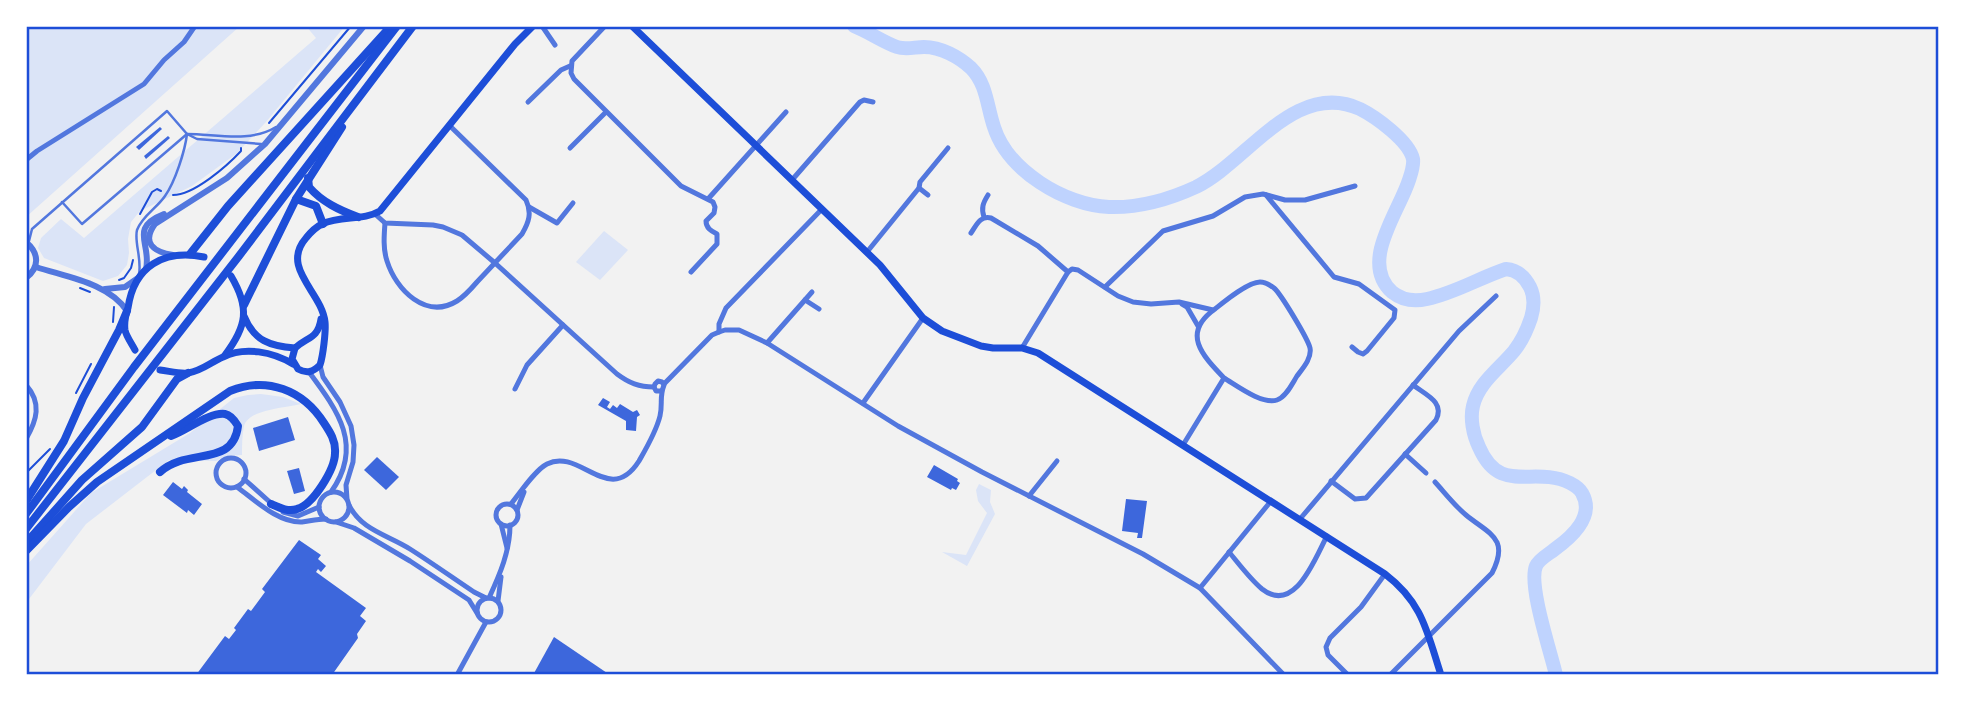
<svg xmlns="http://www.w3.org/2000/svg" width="1965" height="701" viewBox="0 0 1965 701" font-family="Karla,sans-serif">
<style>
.green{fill:#dbe4f7}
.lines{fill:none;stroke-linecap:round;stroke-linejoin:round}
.river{stroke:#bfd3fe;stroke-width:14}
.building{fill:#3d67dc}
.path{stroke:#1d4ed8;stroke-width:2}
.service{stroke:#5277de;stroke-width:2.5}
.minor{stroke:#5277de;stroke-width:5}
.tertiary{stroke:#5277de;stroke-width:6}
.secondary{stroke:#1d4ed8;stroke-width:7}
.trunk{stroke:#1d4ed8;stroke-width:8}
.neatline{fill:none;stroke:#1d4ed8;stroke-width:2.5}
</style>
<rect width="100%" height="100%" fill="#f2f2f2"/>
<g class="green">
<path d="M26 26H240L26 217Z"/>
<path d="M306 26H345L266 122 236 154 192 186 140 211 131 222 128 239 129 253 127 265 118 276 103 281 44 258 38 248 41 238 61 219 84 238 316 38Z"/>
<path d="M604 231 628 250 600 280 576 262Z"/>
<path d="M261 394 283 397 301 404C286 408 249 409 244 426 242 435 242 446 242 455L226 456 216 461 169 460 86 524 26 603V566L91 493 190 433 234 398 248 395Z"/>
<path d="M979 484 991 490 990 502 995 514 967 566 942 552 966 555 987 513 978 501 976 490Z"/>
</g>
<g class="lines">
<path class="river" d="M854 26C869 32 883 42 897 47 906 50 915 47 924 47 941 47 959 57 971 68 987 84 987 107 994 127 1008 171 1065 205 1109 207 1139 208 1170 199 1196 187 1247 162 1295 79 1360 109 1376 117 1409 141 1413 159 1414 166 1411 174 1409 180 1399 212 1359 262 1392 292 1402 300 1414 302 1427 299 1455 293 1479 278 1506 269 1518 270 1525 277 1530 287 1535 297 1534 308 1531 318 1527 330 1522 341 1514 351 1500 368 1478 383 1473 406 1470 418 1473 435 1479 447 1500 496 1533 465 1570 483 1574 485 1579 488 1582 493 1595 516 1573 536 1555 549 1549 554 1539 559 1536 566 1528 585 1551 653 1556 675"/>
</g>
<g class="building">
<path d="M160 127 162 129 139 150 136 147Z"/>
<path d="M168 136 170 138 146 159 144 156Z"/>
<path d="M603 398 610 402 607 407 610 409 613 405 617 408 620 404 633 412 637 410 640 415 637 417 636 431 626 430V421L598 405Z"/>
<path d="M288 417 295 440 259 451 253 428Z"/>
<path d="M377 457 399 477 386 490 364 470Z"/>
<path d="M934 465 958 479 957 481 960 483 956 490 952 488 951 490 927 477Z"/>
<path d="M299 468 305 491 294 494 287 471Z"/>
<path d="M173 482 182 489 184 486 188 490 187 492 202 504 194 515 188 510 187 513 163 495Z"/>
<path d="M1126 499 1147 501 1142 538H1137L1138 533 1122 531Z"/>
<path d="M299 540 321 555 318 559 326 566 321 572 318 569 316 572 366 608 360 616 366 621 357 634 358 638 332 675H196L225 636 229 639 236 630 234 628 248 609 251 611 265 592 262 589Z"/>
<path d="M554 637 610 675H533Z"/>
</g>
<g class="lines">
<g class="path">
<path d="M269 123 351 26"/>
<path d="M173 195C194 195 227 166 241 151V148"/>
<path d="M140 214 152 192 157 189 161 191"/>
<path d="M119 280 124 278 131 268 133 260"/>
<path d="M80 288 90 292"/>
<path d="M113 322 114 307"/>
<path d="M76 393 91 364"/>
<path d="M26 473 50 449"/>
</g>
<g class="service">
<path d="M62 202 82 224 187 134C216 134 250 143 276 127"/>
<path d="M29 241 32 229 167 111 187 134 197 139 261 144"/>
<path d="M139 274C142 259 134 242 137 230 142 216 157 208 165 196 175 182 185 151 187 134"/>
</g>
<g class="minor">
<path d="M542 26 555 45"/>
<path d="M605 26 572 61 571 73 574 79 681 186 713 202 715 207 714 213 706 221C706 228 711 231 717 234V244L691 272"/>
<path d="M528 102 561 70 570 66"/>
<path d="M570 148 606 112"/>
<path d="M26 160 37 151 144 84 164 60 184 42 195 26"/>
<path d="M792 180 860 102 864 100 873 102"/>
<path d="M919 188 928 195"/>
<path d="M1266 195 1334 277 1359 284 1395 310 1394 318 1367 351 1363 354 1358 352 1352 347"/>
<path d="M708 199 786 112"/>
<path d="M529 207 557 223 573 203"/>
<path d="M375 214 385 223 433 225 443 227 462 235 495 263 617 374C629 383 639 387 654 387"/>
<path d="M984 217C981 208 983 203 988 195"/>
<path d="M385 223C384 236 383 249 387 261 396 290 426 320 457 301 465 296 471 289 477 282 492 266 507 250 522 234 529 222 532 213 526 200L449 125"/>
<path d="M971 233C976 226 980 215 991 218L1038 246 1068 272"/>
<path d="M867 252 919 188 920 182 948 148"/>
<path d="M1105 287 1163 231 1213 216 1245 197 1263 194 1285 200H1305L1355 186"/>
<path d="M805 300 819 309"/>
<path d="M1182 304 1187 307 1198 326"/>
<path d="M719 332V324L726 308 822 209"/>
<path d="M767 343 812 292"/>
<path d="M1022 348 1068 272 1072 269 1078 270 1118 296 1133 302 1151 304 1179 302 1213 310"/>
<path d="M320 365 323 377 340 402 351 426 354 445 353 462 346 485 347 499"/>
<path d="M309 372C338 411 364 446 331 492"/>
<path d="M664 384 712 335 719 332 725 330H739L767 343 898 426 982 472 1143 554 1200 588 1284 675"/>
<path d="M26 385C42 403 37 420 26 439"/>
<path d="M515 389 527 365 563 325"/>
<path d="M863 403 923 318"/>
<path d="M1183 445 1224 378C1236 385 1262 405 1277 400 1286 397 1292 384 1297 376 1303 368 1312 358 1310 348 1308 339 1281 294 1274 288 1270 285 1266 282 1260 282 1248 282 1225 301 1215 309 1181 333 1202 355 1224 378"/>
<path d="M1405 454 1426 473"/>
<circle cx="231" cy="473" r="15"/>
<path d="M244 479 272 504"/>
<path d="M1331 481 1355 499 1366 498 1436 420C1445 402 1426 395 1413 385"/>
<path d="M237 487C255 500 278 523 302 522 310 521 317 519 326 519"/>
<circle cx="334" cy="507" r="15"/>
<path d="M1029 496 1057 461"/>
<path d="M511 504C520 493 535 470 547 464 580 447 609 508 639 461 647 447 656 432 660 416 663 403 659 398 664 385L662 382 658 381 655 384 654 387 656 391H660"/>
<circle cx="507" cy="515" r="11"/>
<path d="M349 505C361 530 388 535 410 549 432 563 453 578 474 592L486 598"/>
<path d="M517 510 524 492"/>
<path d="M283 512 298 516 319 507"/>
<path d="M1300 519 1459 331 1496 296"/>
<path d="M336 522 354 528 410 561 469 600 477 613"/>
<path d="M501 524 507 548"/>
<path d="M1229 552C1239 564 1250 579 1262 589 1295 615 1315 558 1327 536"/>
<path d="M1200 588 1271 501"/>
<circle cx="489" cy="610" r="12"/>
<path d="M489 598C500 574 510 551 510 525"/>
<path d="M498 601 501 577"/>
<path d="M457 675 486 622"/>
<path d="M1348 675 1328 655 1326 647 1330 638 1361 607 1385 574"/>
<path d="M1390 675 1492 573C1510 538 1489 534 1466 515 1455 506 1445 493 1435 482"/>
</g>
<g class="tertiary">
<path d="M26 242C39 253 40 267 26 278"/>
<path d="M173 255C154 252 141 243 155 224L227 178 265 144 364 26"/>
<path d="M36 267C66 277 109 283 127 311"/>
<path d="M146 269C152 244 128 228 164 214"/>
<path d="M105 289 125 287 138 278"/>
</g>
<g class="secondary">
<path d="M632 26 880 265 923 318 942 331 981 346 993 348H1022L1038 353 1385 574C1423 603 1427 632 1441 675"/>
<path d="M244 316C254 341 270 346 295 348 307 337 318 339 321 319"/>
<path d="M295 348 292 359 298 369C307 374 313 372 320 365 323 356 326 331 325 322 322 292 280 268 306 238 310 233 316 227 322 224 341 215 363 221 380 211L515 44 533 26"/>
<path d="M135 350C132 344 126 336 125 330 124 323 126 314 128 308 134 266 164 249 204 257"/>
<path d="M225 355C247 326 250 308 231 276"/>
<path d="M160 370C169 371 179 374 188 373 202 371 211 362 223 357 245 346 273 352 293 364"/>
</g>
<g class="trunk">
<path d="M308 178 309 187C322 202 339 210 358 217"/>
<path d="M296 199 316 206 323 224"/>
<path d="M190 254 228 206 391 26"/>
<path d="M244 305 296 199 342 127"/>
<path d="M160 472C187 447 233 468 238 426 235 421 231 415 225 414 209 412 186 431 171 436"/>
<path d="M26 501 64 441 83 398 119 330 127 311"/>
<path d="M26 514 134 367 397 26"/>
<path d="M26 529 239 256 413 26"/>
<path d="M26 543 82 480 142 427 177 379 188 373"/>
<path d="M26 551 69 507 97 482 230 391C267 376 303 390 324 423 330 432 336 441 335 453 335 469 313 505 297 509 288 512 280 508 271 504"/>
</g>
</g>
<rect width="1965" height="701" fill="none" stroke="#ffffff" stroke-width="56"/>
<rect x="28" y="28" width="1909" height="645" class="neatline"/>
</svg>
